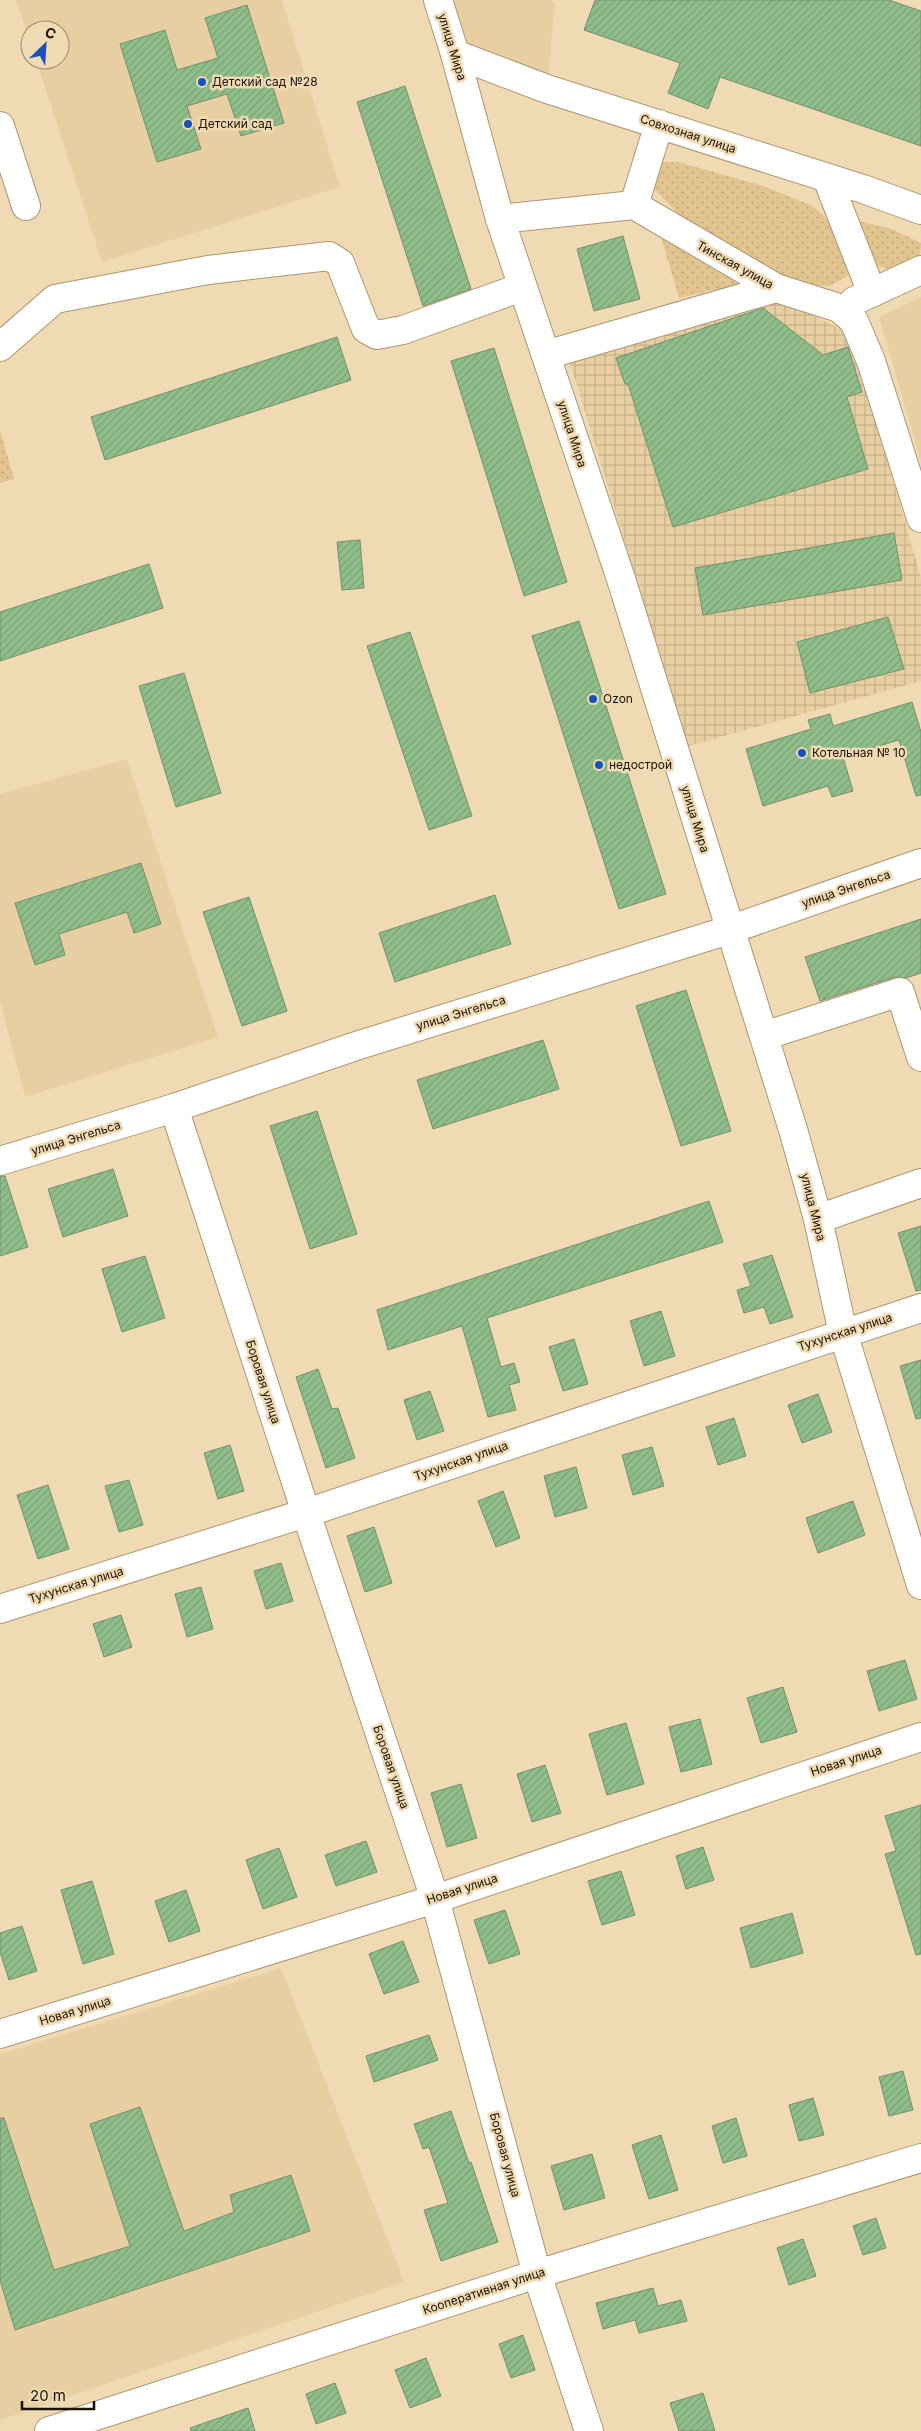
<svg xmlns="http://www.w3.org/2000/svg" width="921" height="2431" viewBox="0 0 921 2431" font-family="Inter,sans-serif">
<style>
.built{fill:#e8cfa1}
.industrial{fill:url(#industrial-grid)}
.grass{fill:url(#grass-dots)}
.building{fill:url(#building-hatch);stroke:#738f70}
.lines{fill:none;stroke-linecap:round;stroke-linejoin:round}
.minor-casing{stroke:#ac9773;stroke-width:30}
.major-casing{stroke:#ac9773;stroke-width:30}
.minor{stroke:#fff;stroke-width:28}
.major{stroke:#fff;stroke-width:28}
.poi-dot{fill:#1a51bd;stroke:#f0dab3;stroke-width:2}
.labels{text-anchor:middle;stroke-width:5;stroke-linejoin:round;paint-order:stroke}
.street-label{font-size:12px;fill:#1a1205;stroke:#f0dab3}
.poi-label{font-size:12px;fill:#1a1205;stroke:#f0dab3;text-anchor:start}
</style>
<defs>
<pattern id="industrial-grid" width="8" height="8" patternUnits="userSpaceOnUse" patternTransform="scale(1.25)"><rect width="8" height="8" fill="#e8cfa1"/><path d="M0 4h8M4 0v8" fill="none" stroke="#c6b189"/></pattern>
<pattern id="grass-dots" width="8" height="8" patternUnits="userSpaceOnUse" patternTransform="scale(1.25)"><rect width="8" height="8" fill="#e2c48f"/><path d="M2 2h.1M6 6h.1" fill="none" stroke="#c1a77a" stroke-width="1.8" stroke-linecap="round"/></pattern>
<pattern id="building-hatch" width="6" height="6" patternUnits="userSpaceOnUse" patternTransform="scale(1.25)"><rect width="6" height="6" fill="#8fbe8a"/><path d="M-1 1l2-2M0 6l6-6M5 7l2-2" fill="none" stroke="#7ba276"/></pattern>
</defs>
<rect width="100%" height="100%" fill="#f0dab3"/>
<g class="built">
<path d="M16 0H282L340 187 102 262 36 60H60V30H30V41Z"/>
<path d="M438 0H551L555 3 547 89 455 54Z"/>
<path d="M921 297V461L879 317Z"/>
<path d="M127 759 218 1037 25 1097 0 1000V794Z"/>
<path d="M281 1968 404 2282 0 2420V2054Z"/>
</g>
<path class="industrial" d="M772 296 851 334 921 578V681L688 746 570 363Z"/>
<g class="grass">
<path d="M659 162H678L763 186 813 206 831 223 849 275 830 286H795L693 229 654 189Z"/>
<path d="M854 220 892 229 921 243C921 261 911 267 893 269 887 270 877 265 870 263Z"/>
<path d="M661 237 683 244 756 289H717L679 298Z"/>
<path d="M0 430 14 479 0 483Z"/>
</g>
<g class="building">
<path d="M595 0H889L921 11V146L720 77 708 109 668 93 680 63 584 30Z"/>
<path d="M247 5 284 123 241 136 227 94 187 106 201 149 157 162 120 44 165 30 177 70 218 58 205 18Z"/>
<path d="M405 86 471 289 423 306 357 102Z"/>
<path d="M623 236 640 299 594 311 577 249Z"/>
<path d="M763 308 823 355 848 347 862 392 847 397 868 469 673 527 628 384H625L616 358Z"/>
<path d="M337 337 351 380 105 460 91 417Z"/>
<path d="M494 348 567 582 524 596 451 361Z"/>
<path d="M894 533 902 580 703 615 695 568Z"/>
<path d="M360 540 364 588 342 590 337 542Z"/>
<path d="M149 564 163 608 0 661V612Z"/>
<path d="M888 617 904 669 810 693 797 642Z"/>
<path d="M579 621 666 894 619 909 532 636Z"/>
<path d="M410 632 472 816 429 830 367 646Z"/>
<path d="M184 673 221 793 176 807 139 686Z"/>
<path d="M912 702 921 732V795L916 796 899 740 843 757 853 791 832 797 828 786 763 806 746 749 811 729 808 720 830 714 833 726Z"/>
<path d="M141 863 161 924 134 933 127 912 59 934 65 955 35 965 15 903Z"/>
<path d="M495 895 511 944 395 982 379 933Z"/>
<path d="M249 897 287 1011 242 1026 203 912Z"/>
<path d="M921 919V973L906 978 895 977 820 1001 805 957Z"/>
<path d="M686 990 731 1131 681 1146 636 1006Z"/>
<path d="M543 1040 559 1089 433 1129 417 1080Z"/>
<path d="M317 1111 357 1234 310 1249 270 1126Z"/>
<path d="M113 1169 128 1216 63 1237 48 1189Z"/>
<path d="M0 1176H5L28 1247 0 1256Z"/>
<path d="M709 1201 723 1242 487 1318 501 1367 514 1363 520 1382 509 1385 516 1410 488 1417 462 1326 388 1350 377 1310Z"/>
<path d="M921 1226V1290L916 1291 898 1233Z"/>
<path d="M772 1255 793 1317 770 1324 764 1307 744 1313 737 1290 751 1286 743 1264Z"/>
<path d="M145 1256 165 1318 122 1332 102 1269Z"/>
<path d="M661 1311 675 1356 644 1366 630 1321Z"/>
<path d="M574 1339 588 1384 563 1391 549 1347Z"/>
<path d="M921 1360V1418L916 1419 900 1366Z"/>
<path d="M318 1369 332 1409 338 1408 355 1458 326 1468 296 1377Z"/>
<path d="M430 1391 444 1431 417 1440 404 1400Z"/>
<path d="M818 1394 832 1432 802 1443 788 1405Z"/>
<path d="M734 1418 746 1456 718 1465 706 1427Z"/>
<path d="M230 1445 244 1491 218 1499 204 1453Z"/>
<path d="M652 1447 664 1486 633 1495 622 1455Z"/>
<path d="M576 1467 587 1508 555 1517 544 1476Z"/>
<path d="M129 1480 143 1525 119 1532 105 1486Z"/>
<path d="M48 1485 69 1549 38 1559 17 1495Z"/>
<path d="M503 1491 520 1538 496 1547 478 1501Z"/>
<path d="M853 1501 865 1535 818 1553 806 1518Z"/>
<path d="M374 1527 392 1583 365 1592 347 1536Z"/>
<path d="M281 1563 293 1601 266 1609 254 1571Z"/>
<path d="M201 1587 213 1629 187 1637 175 1594Z"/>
<path d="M121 1615 132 1647 104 1657 93 1624Z"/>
<path d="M905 1660 917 1699 879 1711 867 1671Z"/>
<path d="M783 1687 797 1732 761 1743 747 1698Z"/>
<path d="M700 1719 712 1764 681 1772 669 1727Z"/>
<path d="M626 1723 644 1784 607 1795 589 1734Z"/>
<path d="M545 1765 561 1813 532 1822 517 1774Z"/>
<path d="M461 1784 477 1838 447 1847 431 1793Z"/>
<path d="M921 1805V1954L916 1955 885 1854 896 1851 885 1816Z"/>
<path d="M366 1841 377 1872 336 1886 325 1855Z"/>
<path d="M703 1847 714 1880 686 1889 676 1856Z"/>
<path d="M279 1848 297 1897 263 1909 246 1860Z"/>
<path d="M621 1871 635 1915 602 1925 588 1881Z"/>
<path d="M92 1881 114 1954 83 1964 61 1890Z"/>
<path d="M186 1890 200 1931 169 1942 155 1901Z"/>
<path d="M505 1910 520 1954 489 1964 474 1920Z"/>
<path d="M792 1913 803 1953 751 1968 740 1928Z"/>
<path d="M22 1926 37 1971 9 1980 0 1952V1933Z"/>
<path d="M403 1941 419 1982 384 1994 369 1954Z"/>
<path d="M429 2035 438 2060 374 2082 366 2056Z"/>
<path d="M903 2071 913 2110 889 2116 879 2077Z"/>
<path d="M813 2098 824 2135 799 2141 789 2105Z"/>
<path d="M140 2107 184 2231 234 2212 230 2195 291 2175 310 2231 15 2330 0 2280V2118H4L54 2270 130 2246 90 2124Z"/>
<path d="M451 2111 469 2163 471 2162 498 2242 441 2261 424 2210 448 2203 429 2147 423 2149 414 2124Z"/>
<path d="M736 2118 747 2156 723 2163 712 2126Z"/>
<path d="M661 2135 678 2190 649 2199 632 2145Z"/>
<path d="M592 2154 605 2198 564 2210 551 2166Z"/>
<path d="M876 2218 886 2248 863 2255 853 2226Z"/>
<path d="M803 2239 816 2276 789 2285 777 2248Z"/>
<path d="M653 2288 658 2306 681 2300 687 2321 639 2333 635 2320 603 2329 596 2303Z"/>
<path d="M523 2335 535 2370 511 2378 499 2344Z"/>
<path d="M426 2358 441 2396 410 2408 395 2370Z"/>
<path d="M335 2383 346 2413 316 2424 306 2394Z"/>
<path d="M703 2393 715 2431H679L670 2403Z"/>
<path d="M248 2408 255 2431H191L190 2428Z"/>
</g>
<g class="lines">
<g class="minor-casing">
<g id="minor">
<path d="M0 126 26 206"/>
<path d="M827 178 872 293"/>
<path d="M634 205 659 124"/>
<path d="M500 219 634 205 776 288 839 308 854 321 871 361 921 518"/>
<path d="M854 301 921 270"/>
<path d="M0 347 55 299 208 270 329 256 340 263 366 329 377 335 403 330 522 287"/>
<path d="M546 355 776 288"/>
<path d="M764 1036 900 992 921 1057"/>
<path d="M174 1108 306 1513 435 1899 537 2274 589 2431"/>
<path d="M0 1161 174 1108 356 1046 729 930 921 863"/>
<path d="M818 1219 921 1183"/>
<path d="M0 1609 306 1513 921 1308"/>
<path d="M0 2034 435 1899 921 1737"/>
<path d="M49 2431 537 2274 921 2158"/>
</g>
</g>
<g class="major-casing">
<g id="major">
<path d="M438 0 455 54 500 219 621 579 794 1133 818 1219 843 1333 921 1585"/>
<path d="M455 54 547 89 863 189 921 210"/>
</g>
</g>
<use href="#minor" class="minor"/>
<use href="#major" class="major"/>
</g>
<g class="poi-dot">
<circle cx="202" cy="82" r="5"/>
<circle cx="188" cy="124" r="5"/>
<circle cx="593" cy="699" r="5"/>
<circle cx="802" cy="753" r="5"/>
<circle cx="599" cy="765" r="5"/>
</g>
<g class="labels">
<g class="street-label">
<text transform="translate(452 47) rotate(73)" y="4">улица Мира</text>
<text transform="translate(688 134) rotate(18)" y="4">Совхозная улица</text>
<text transform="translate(735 265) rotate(29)" y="4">Тинская улица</text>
<text transform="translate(572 434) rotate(72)" y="4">улица Мира</text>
<text transform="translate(695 819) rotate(73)" y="4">улица Мира</text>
<text transform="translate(846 889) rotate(-19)" y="4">улица Энгельса</text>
<text transform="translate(461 1013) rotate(-17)" y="4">улица Энгельса</text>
<text transform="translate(76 1138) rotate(-17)" y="4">улица Энгельса</text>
<text transform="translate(813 1207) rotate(76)" y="4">улица Мира</text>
<text transform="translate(845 1332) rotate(-18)" y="4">Тухунская улица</text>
<text transform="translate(263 1382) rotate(72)" y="4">Боровая улица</text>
<text transform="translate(461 1461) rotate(-19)" y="4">Тухунская улица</text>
<text transform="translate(76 1585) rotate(-17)" y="4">Тухунская улица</text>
<text transform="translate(846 1761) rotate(-18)" y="4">Новая улица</text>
<text transform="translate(391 1767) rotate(71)" y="4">Боровая улица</text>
<text transform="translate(462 1889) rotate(-18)" y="4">Новая улица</text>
<text transform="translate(75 2011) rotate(-17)" y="4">Новая улица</text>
<text transform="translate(505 2155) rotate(75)" y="4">Боровая улица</text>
<text transform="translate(484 2291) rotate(-18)" y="4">Кооперативная улица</text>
</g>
<g class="poi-label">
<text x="212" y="86">Детский сад №28</text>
<text x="198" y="128">Детский сад</text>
<text x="603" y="703">Ozon</text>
<text x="812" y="757">Котельная № 10</text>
<text x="609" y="769">недострой</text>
</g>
</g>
<g transform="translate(45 45) rotate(25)"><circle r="24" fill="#f0dab3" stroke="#9a8a6d"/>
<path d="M0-4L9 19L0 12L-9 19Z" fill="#1a51bd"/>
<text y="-8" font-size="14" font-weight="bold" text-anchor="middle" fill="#1a1205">С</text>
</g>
<path d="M22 2401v8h72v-8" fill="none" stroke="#1a1205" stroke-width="2.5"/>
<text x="30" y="2401" font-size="15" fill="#1a1205" stroke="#f0dab3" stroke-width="4" paint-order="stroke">20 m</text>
</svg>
